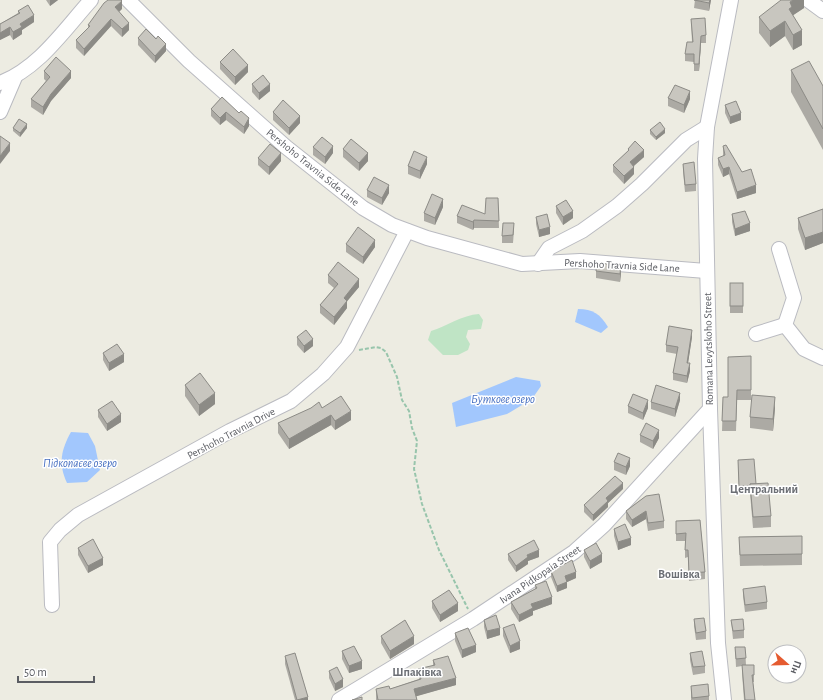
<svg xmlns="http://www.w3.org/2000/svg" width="823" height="700" viewBox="0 0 823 700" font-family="'Alegreya Sans',sans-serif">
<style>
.green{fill:#bfe4c5}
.water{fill:#a2c7fd}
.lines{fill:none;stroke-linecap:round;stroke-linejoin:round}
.minor-casing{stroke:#babbc1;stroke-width:16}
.path{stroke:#98c5ac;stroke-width:2;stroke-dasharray:4 2;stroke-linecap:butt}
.minor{stroke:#fff;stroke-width:14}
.wall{fill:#acaaa4}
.shaded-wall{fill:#8c8b86}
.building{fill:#c8c6bf;stroke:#8c8b86}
.labels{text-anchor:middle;stroke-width:3;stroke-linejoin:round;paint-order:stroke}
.street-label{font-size:11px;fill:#5b5d63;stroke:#fff}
.water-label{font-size:12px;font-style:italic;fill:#456ec0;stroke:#fff}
.neighbourhood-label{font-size:12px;font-weight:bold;fill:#6c6f75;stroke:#fff}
</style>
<rect width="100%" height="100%" fill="#edece2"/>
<path class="green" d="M479 314 483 320 481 329 468 330 466 337 470 344 468 350 458 355H443L428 340 431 331C447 326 462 315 479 314Z"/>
<g class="water">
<path d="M578 309C593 309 600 314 608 327L601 333 575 322Z"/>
<path d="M516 377 540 381 541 386 532 399 507 414 456 427 452 403Z"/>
<path d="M71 432 88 433 95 446 100 470 87 482 67 483C58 464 61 450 71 432Z"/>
</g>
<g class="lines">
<g class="minor-casing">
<g id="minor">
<path d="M128 0 189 61 286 147 363 208 392 225 427 238 522 264 580 261 706 271"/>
<path d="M808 0 823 11"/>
<path d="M0 83C39 68 64 30 91 0"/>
<path d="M0 112 15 77"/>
<path d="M779 249 794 298 785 325"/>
<path d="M538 264 549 248 582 231 617 206 642 184 686 140 707 127"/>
<path d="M756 334 785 325 804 349 823 358"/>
<path d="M52 605 50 542 60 530 78 515 230 431 291 401 323 374 347 347 407 231"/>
<path d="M339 700 473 619 574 552 604 525 710 409"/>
<path d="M724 700 718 643 710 409 705 159 707 127 731 0"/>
</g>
</g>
<path class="path" d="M359 350 376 347 381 348 386 352 397 377 402 400 409 411 412 428 417 441 414 469 422 504 439 550 468 609"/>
<use href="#minor" class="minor"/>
</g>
<g class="wall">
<path d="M46 0H58L50 6Z"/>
<path d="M695 0H711L709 11 694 8Z"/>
<path d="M804 0V8L793 15 802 45 793 50 785 36 770 47 759 33V17Z"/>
<path d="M122 9 119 12 129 30 122 37 111 26 84 56 76 48V40L88 28V25Z"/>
<path d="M18 11 34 22 22 30V34L13 40 10 35 0 40V24L18 13Z"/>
<path d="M691 19 706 35V43H701L699 71H694V62L685 61V54L692 42Z"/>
<path d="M138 38 166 51 155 63 138 45Z"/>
<path d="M220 62 248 72 235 85 220 69Z"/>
<path d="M791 70 823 86V150L791 92Z"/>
<path d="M44 71 71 78 51 101 43 115 31 107V99L46 81 44 79Z"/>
<path d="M252 84 270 91 259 100 252 92Z"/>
<path d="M222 97 249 126 244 134 226 120 220 125 211 116V109Z"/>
<path d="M668 98 690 99 684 113 668 106Z"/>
<path d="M725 105 741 120 730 124 725 113Z"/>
<path d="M273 112 300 123 289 135 273 120Z"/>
<path d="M13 128H27L20 137 13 131Z"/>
<path d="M650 130 665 133 656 140 650 134Z"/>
<path d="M723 146 742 172 756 193 737 199 729 174 723 177 718 165V158L723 156Z"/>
<path d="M313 147 333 153 325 164 313 155Z"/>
<path d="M343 149 368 161 359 171 343 157Z"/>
<path d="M628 149 644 157 634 166V174L624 184 613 172V165L628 151Z"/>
<path d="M258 158 281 161 269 175 258 165Z"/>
<path d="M427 164 420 179 408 174V166Z"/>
<path d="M683 164 696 184V191L685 192 683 171Z"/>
<path d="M367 190 389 193 382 205 367 197Z"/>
<path d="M498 198 499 228H474L473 230 457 223V216L485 214Z"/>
<path d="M556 206 573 218 563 225 556 213Z"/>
<path d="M443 207 435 225 424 221V213Z"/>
<path d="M823 209V243L805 250 798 229V218Z"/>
<path d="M732 214 750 231 735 236 732 222Z"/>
<path d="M536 217 550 234 539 237 536 224Z"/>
<path d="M514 230 513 243H502V236Z"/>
<path d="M346 244 375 247 363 264 346 252Z"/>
<path d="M596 271 621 273 620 282 596 278Z"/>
<path d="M328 275 359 287 347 301V308L334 325 320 313V305L334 288 328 283Z"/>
<rect x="730" y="283" width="13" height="30"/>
<path d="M297 337 313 346 304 353 297 345Z"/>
<path d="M692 337 688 363 690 371 687 383 673 380V373L677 354 666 352V345Z"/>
<path d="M103 353 124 362 109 371 103 360Z"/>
<path d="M751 356V400H737L736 431H722L723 397H728Z"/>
<path d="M185 385 215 404 199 416 185 396Z"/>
<path d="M680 400 675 417 651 409V402Z"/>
<path d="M628 406 648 408 643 420 628 413Z"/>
<path d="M322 408 351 420 335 430 331 425 289 449 278 433V423Z"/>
<path d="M775 408 773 431 750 428V417Z"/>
<path d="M98 410 121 422 107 431 98 417Z"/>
<path d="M640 435 659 438 653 449 640 442Z"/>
<path d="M738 460 756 484 771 516V527L753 528 750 493 739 494Z"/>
<path d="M614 462 630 466 626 475 614 470Z"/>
<path d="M623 489 608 503V507L593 521 584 512V505Z"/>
<path d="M646 496 664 521V528L648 531 646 519 632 527 626 519V511Z"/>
<path d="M700 520 705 572V579L689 581 688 557 685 558V541H676V521Z"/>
<path d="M614 529 631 545 618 550 614 536Z"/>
<path d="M802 536V565L740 566 739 537Z"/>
<path d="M78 548 103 565 88 573 78 555Z"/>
<path d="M584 550 602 562 590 569 584 557Z"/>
<path d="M508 554 539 557 528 561V564L516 572 508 560Z"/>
<path d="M551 571 576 578 567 582V588L557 592 551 577Z"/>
<path d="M535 585 552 604 533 611V615L519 622 511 609V602L535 589Z"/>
<path d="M743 589 767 602V609L745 612 743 596Z"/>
<path d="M432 601 458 611 440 622 432 608Z"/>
<path d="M694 619 706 631V639L696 640 694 626Z"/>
<path d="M484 620 500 635 487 639 484 627Z"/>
<path d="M731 620 744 630V638L733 639Z"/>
<path d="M503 628 520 649 510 653 503 636Z"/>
<path d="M455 633 476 652 462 658 455 641Z"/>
<path d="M381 636 414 644 390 659 381 643Z"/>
<path d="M735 647H745L746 665H754V682H753L755 700H744L742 673V666L736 667Z"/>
<path d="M342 651 362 669 349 673 342 659Z"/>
<path d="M690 653 705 666V673L693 675 690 660Z"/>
<path d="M285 656 308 700H295L285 664Z"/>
<path d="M433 660 456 685 416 696 417 700H376V689H390L419 679 418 669 433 666Z"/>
<path d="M329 671 343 687 335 691 329 678Z"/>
<path d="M691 686 709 696V700H691Z"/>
</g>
<g class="shaded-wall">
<path d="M50 0H58L50 6Z"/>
<path d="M710 0H711L709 11V3Z"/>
<path d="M793 0H804V8L792 16 789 25 790 2Z"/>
<path d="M122 1V9L115 15V7Z"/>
<path d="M34 15V22L22 30V34L13 40V32L20 24Z"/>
<path d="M111 19V26L84 56V49Z"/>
<path d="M785 21V36L770 47V31Z"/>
<path d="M129 23V30L122 37V29Z"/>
<path d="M10 27V35L0 40V33Z"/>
<path d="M802 30V45L793 50V35Z"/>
<path d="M701 36V43L699 71V64Z"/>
<path d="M166 44V51L155 63V56Z"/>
<path d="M248 65V72L235 85V77Z"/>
<path d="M71 71V78L51 101 43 115V107L51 94Z"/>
<path d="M270 84V91L259 100V93Z"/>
<path d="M690 91V99L684 113V105Z"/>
<path d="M226 112V120L220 125V118Z"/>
<path d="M741 113V120L730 124V117Z"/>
<path d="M300 116V123L289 135V128Z"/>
<path d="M249 118V126L244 134V127Z"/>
<path d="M27 124V128L20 137V133Z"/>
<path d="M665 129V133L656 140V137Z"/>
<path d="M10 143V151L0 164V156Z"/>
<path d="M333 146V153L325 164V157Z"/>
<path d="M644 150V157L630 169V162Z"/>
<path d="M281 153V161L269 175V167Z"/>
<path d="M368 153V161L359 171V163Z"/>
<path d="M427 157V164L420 179V171Z"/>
<path d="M634 167V174L624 184V176Z"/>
<path d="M729 167V174L723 177V169Z"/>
<path d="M389 185V193L382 205V198Z"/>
<path d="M756 185V193L737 199V192Z"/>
<path d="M443 199V207L435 225V218Z"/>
<path d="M573 211V218L563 225V217Z"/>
<path d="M474 220V228L473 230V222Z"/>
<path d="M750 223V231L735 236V229Z"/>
<path d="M550 227V234L539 237V230Z"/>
<path d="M823 232V243L805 250V238Z"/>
<path d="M375 240V247L363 264V257Z"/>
<path d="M621 265V273L620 282V274Z"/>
<path d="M359 279V287L344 305V298Z"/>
<path d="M347 301V308L334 325V317Z"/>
<path d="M692 330V337L687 370V363Z"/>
<path d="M313 339V346L304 353V346Z"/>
<path d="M124 354V362L109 371V363Z"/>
<path d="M690 363V371L687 383V376Z"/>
<path d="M215 393V404L199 416V405Z"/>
<path d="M680 393V400L675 417V409Z"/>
<path d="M775 397V408L773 431V419Z"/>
<path d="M648 400V408L643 420V413Z"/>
<path d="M351 411V420L335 430V421Z"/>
<path d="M121 414V422L107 431V424Z"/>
<path d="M331 415V425L289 449V439Z"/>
<path d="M659 430V438L653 449V441Z"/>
<path d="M630 458V466L626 475V467Z"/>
<path d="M623 483V489L608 503V507L593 521V515L606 498Z"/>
<path d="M646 511V519L632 527V520Z"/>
<path d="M631 538V545L618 550V542Z"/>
<path d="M539 550V557L528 561V564L516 572V566L527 555Z"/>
<path d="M602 554V562L590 569V561Z"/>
<path d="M103 558V565L88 573V566Z"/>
<path d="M576 572V578L565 583V576Z"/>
<path d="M567 582V588L557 592V586Z"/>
<path d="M552 597V604L533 611V615L519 622V615L531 604Z"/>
<path d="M458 603V611L440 622V615Z"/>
<path d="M500 628V635L487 639V631Z"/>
<path d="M414 636V644L390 659V651Z"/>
<path d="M520 641V649L510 653V646Z"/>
<path d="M476 645V652L462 658V650Z"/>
<path d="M362 661V669L349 673V666Z"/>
<path d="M456 678V685L414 697V689Z"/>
<path d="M343 679V687L335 691V684Z"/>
<path d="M308 697V700H297Z"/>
</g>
<g class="building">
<path d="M108 0H121L122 1 115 7 129 23 122 29 111 19 84 49 76 40 90 26 88 25 104 3Z"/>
<path d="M694 0H710L709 3Z"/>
<path d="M781 0H793L790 2 792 7 789 9 802 30 793 35 785 21 770 31 759 17Z"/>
<path d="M28 5 34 15 20 24 22 27 13 32 10 27 0 33V24L20 13 18 11Z"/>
<path d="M705 18 706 35 701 36 699 64H694V54H685L687 42H693L691 19Z"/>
<path d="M146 29 156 39 158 36 166 44 155 56 138 38Z"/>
<path d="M233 49 248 65 235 77 220 62Z"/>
<path d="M56 57 71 71 51 94 43 107 31 99 50 77 44 71Z"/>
<path d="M809 61 823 86V129L791 70Z"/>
<path d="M263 75 270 84 259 93 252 84Z"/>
<path d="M675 85 690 91 684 105 668 98Z"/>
<path d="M222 97 239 113 241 111 249 118 244 127 226 112 220 118 211 109Z"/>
<path d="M283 100 300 116 289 128 273 112Z"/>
<path d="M736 101 741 113 730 117 725 105Z"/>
<path d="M19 119 27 124 20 133 13 128Z"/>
<path d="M660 122 665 129 656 137 650 130Z"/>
<path d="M0 136 10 143 0 156Z"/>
<path d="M322 137 333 146 325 157 313 147Z"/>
<path d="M351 139 368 153 359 163 343 149Z"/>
<path d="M635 141 644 150 630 162 634 167 624 176 613 165 629 150 628 149Z"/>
<path d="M270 144 281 153 269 167 258 158Z"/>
<path d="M726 145 742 172 751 169 756 185 737 192 729 167 723 169 718 158 725 155 723 146Z"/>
<path d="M414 151 427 157 420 171 408 166Z"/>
<path d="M694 162 696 184 685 185 683 164Z"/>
<path d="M374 177 389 185 382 198 367 190Z"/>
<path d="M432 194 443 199 435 218 424 213Z"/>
<path d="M486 198H498L499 221 474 220 473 222 457 216 462 205 485 214Z"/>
<path d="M566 200 573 211 563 217 556 206Z"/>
<path d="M823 209V232L805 238 798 218Z"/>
<path d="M745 211 750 223 735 229 732 214Z"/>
<path d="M547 214 550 227 539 230 536 217Z"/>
<path d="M503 223H514L513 235 502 236Z"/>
<path d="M358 227 375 240 363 257 346 244Z"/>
<path d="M338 262 359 279 344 298 347 301 334 317 320 305 338 284 328 275Z"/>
<path d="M597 263 621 265 620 274 596 271Z"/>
<rect x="730" y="283" width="13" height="23"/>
<path d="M669 326 692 330 687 363H690L687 376 673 373 678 347 666 345Z"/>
<path d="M306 330 313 339 304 346 297 337Z"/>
<path d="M117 344 124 354 109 363 103 353Z"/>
<path d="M751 356V390H737L736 421H722L723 397H728V357Z"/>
<path d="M200 373 215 393 199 405 185 385Z"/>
<path d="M656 385 680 393 675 409 651 402Z"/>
<path d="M633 394 648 400 643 413 628 406Z"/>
<path d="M752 395 775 397 773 419 750 417Z"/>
<path d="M341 396 351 411 335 421 331 415 289 439 278 423 311 408 319 402 322 408Z"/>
<path d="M112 401 121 414 107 424 98 410Z"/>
<path d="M646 423 659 430 653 441 640 435Z"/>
<path d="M618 453 630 458 626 467 614 462Z"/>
<path d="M754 459 756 484H750L751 486H739L738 460Z"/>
<path d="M615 476 623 483 606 498 608 501 593 515 584 505Z"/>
<path d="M768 483 771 516 753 517 750 484Z"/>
<path d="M659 494 664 521 648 523 646 511 632 520 626 511 646 496Z"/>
<path d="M700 520 705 572 689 573 688 550H685L686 533 676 534V521Z"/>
<path d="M625 524 631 538 618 542 614 529Z"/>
<path d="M802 536V554L740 555 739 537Z"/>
<path d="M93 539 103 558 88 566 78 548Z"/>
<path d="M534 540 539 550 527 555 528 557 516 566 508 554Z"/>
<path d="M596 543 602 554 590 561 584 550Z"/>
<path d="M572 560 576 572 565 576 567 582 557 586 551 571Z"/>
<path d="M546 581 552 597 531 604 533 608 519 615 511 602 537 588 535 585Z"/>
<path d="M765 586 767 602 745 605 743 589Z"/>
<path d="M449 590 458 603 440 615 432 601Z"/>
<path d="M496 615 500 628 487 631 484 620Z"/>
<path d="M704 618 706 631 696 633 694 619Z"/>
<path d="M743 619 744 630 733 631 731 620Z"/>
<path d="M405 620 414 636 390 651 381 636Z"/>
<path d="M514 624 520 641 510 646 503 628Z"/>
<path d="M468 628 476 645 462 650 455 633Z"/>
<path d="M354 646 362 661 349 666 342 651Z"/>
<path d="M735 647H745L746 658 736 659Z"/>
<path d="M702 651 705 666 693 667 690 653Z"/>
<path d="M295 653 308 697 297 700 285 656Z"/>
<path d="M448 656 456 678 414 689 417 700H378L376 689 389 686 390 689 421 679 418 669 435 665 433 660Z"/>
<path d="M742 665H754V675H752L755 700H745Z"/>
<path d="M337 667 343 679 335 684 329 671Z"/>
<path d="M708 684 709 696 692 698 691 686Z"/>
<path d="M362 697V700H352Z"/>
</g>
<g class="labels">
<g class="street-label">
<text transform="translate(313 167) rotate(39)" y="4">Pershoho Travnia Side Lane</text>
<text transform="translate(622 265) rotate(3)" y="4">Pershoho Travnia Side Lane</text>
<text transform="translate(708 349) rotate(-91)" y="4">Romana Levytskoho Street</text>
<text transform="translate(231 433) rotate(-28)" y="4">Pershoho Travnia Drive</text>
<text transform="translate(540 574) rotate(-34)" y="4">Ivana Pidkopaia Street</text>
</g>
<g class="water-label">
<text x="503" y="403">Буткове озеро</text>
<text x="80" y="467">Підкопаєве озеро</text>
</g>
<g class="neighbourhood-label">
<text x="764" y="493">Центральний</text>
<text x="679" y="578">Вошівка</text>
<text x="417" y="676">Шпаківка</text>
</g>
</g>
<g transform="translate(787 664) rotate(110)"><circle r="19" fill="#ffffff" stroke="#bdbec1"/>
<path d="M0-3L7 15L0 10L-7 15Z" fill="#e55b30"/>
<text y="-6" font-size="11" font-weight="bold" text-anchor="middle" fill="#5b5d63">Пн</text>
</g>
<path d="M18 676v6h76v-6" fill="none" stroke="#5b5d63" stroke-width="2"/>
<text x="24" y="676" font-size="12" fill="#5b5d63" stroke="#ffffff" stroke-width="3" paint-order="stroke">50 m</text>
</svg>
